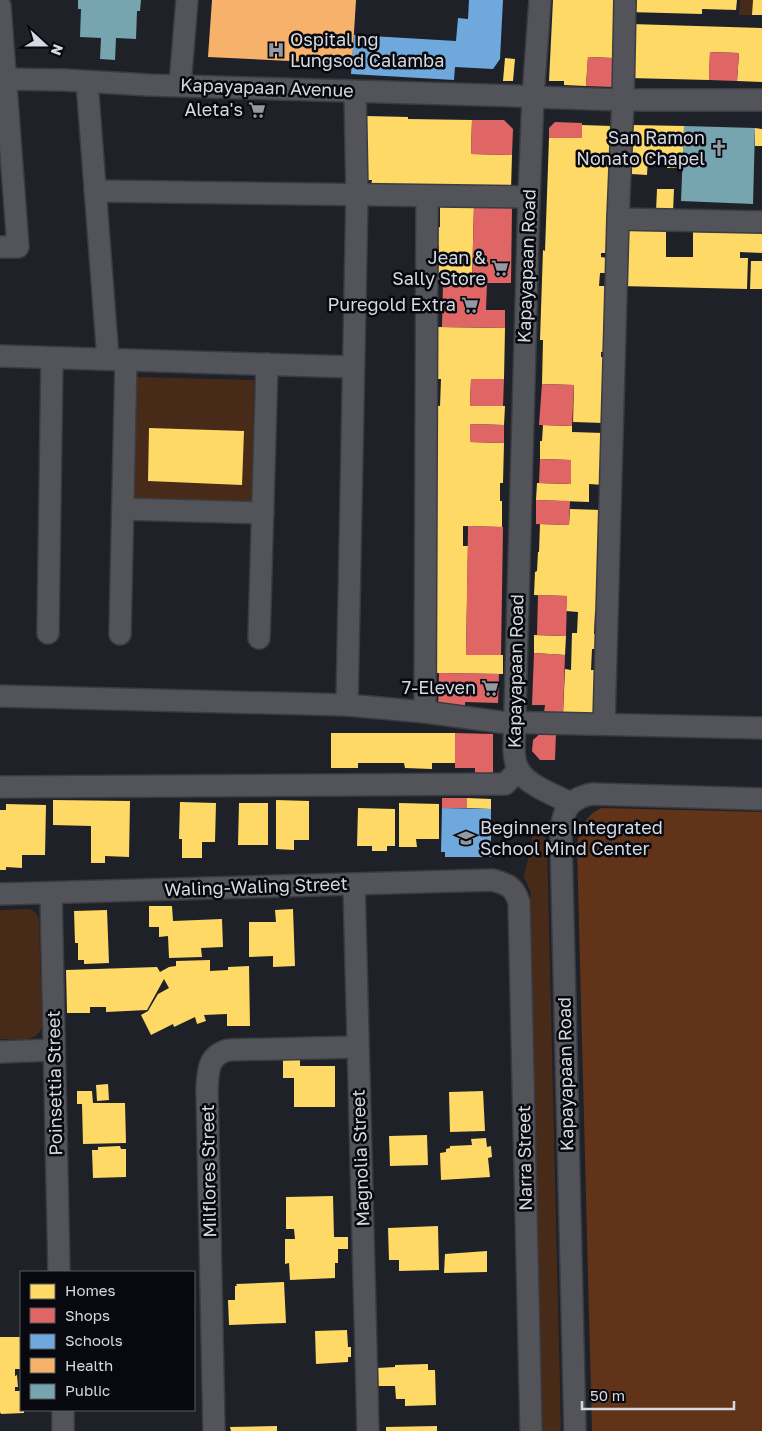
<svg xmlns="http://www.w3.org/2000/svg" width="762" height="1431" viewBox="0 0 762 1431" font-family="'Golos Text',sans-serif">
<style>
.green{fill:#482a19}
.forest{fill:#613318}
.homes{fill:#ffd966}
.shops{fill:#e06666}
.schools{fill:#6fa8dc}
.health{fill:#f6b26b}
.public{fill:#76a5af}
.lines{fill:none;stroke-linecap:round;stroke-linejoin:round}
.minor-casing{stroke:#3a3c42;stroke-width:24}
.minor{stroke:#525459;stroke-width:21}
.labels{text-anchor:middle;stroke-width:5;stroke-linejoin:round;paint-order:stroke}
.poi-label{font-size:18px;fill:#d6d9e1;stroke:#08090e;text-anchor:end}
.street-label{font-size:18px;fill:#d6d9e1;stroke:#08090e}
</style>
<rect width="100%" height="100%" fill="#1e2128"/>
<g class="green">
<path d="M740 0H753L752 15H739Z"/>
<path d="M137 377 254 380 252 506 134 502Z"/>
<path d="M532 825H534L547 840 561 1431H542L529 917 531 893 524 877V874L532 846Z"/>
<path d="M28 909C35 911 37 913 39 920L42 1027C37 1044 14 1039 0 1039V910Z"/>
</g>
<path class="forest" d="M602 808 762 812V1431H592L577 846C579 830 586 814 602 808Z"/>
<g class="homes">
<path d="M553 0H615L612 58 588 57 586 86 564 85V81H549Z"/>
<path d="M628 0H737L736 10 702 9V14L628 12Z"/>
<path d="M753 0H762V15H752Z"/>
<path d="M631 24 762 28V82L737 81 739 53 710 52 709 80 629 78Z"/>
<path d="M505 58 515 59 513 81H503Z"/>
<path d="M367 116 408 117V119L472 120 471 154 512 155 511 189 371 185 372 180H364Z"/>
<path d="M582 125 612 126 607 253H601V257L607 258V273H600L599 286H608L606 352H601V357H606L604 423 573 422 574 385 542 384 543 340H540L543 250 545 251 549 138H582Z"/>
<path d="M633 125 684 126 683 168H667V159L648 158 647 175 631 174Z"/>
<path d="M755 128 762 129V146H755Z"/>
<path d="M657 189H674L673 212H656Z"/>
<path d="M440 205H474L472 282H438L439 246H435V228L440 227Z"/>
<path d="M622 227H666V257H693V232L740 233V229L762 230V253L740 252V258H748L747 289 620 286Z"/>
<path d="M751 261H762V289H750Z"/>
<path d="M438 327 505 328 504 379H471L470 406H505L504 425 470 424V442L504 443 503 483H500V501H502V527L463 526V546H468L466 655H503V674L433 673 434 405 440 406 441 379H437Z"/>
<path d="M543 425 572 426V432L604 433V450L600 449V463L604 464V485L589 484V502L536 500 537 483 571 484V460L540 459V441H542Z"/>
<path d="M149 428 244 431 242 485 148 481Z"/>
<path d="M570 509 602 510 598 612H595L594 634H599V649H592L591 670H596L595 714H563L565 669 571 670 572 633H577L578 612 566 611 567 596 534 595 535 572 537 571 538 552H539L540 524 569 525Z"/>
<path d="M534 635 566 636 565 655 534 653Z"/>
<path d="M331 733H455V763H432V769L405 768 404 763H358V768H331Z"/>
<path d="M467 798 491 799V809L467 808Z"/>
<path d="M53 800 130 801 129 857 105 856V863H91V826L53 825Z"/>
<path d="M276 800 309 801V840H294V850L276 849Z"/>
<path d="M180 802 216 803 215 842H202V858H182V839H179Z"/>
<path d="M239 803H268V845H238Z"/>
<path d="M399 803 439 804V839H416L417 847H399Z"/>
<path d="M6 804 46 805 45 855H22V868L6 867V870H0V810H6Z"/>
<path d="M358 808 395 809V846H387V851H372V846H357Z"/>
<path d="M510 825 523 826 522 836H510Z"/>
<path d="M149 906H172L173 921 222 919 223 947 201 948 202 957 169 958 168 936 159 937V927H149Z"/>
<path d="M293 909 295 966 273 967V956L249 957V922H276L275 910Z"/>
<path d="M107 910 109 963 84 964V960H78V943H75L74 911Z"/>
<path d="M210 960V971L228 970V967L249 966 250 1026H227V1014L204 1015 206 1021 197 1024 195 1017 174 1027 173 1024 151 1035 141 1015 148 1011 158 994 169 988 164 979 147 1010 106 1012V1007H90V1013H67L66 970 157 967 160 972 169 967 176 966V961Z"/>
<path d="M283 1060H300V1066H335V1107H294V1078H283Z"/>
<path d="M108 1084 109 1100 97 1101 96 1085Z"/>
<path d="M77 1091H92L93 1103H125L126 1143 83 1144 82 1104H77Z"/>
<path d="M483 1091 485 1131 450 1132 449 1092Z"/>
<path d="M427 1135 428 1165 390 1166 389 1136Z"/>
<path d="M486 1138 487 1147 491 1146 492 1157 488 1158 490 1177 441 1180 440 1153 446 1152V1149L450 1148V1146L472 1145 471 1139Z"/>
<path d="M120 1146 121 1149H126V1177L93 1178 92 1150H98V1147Z"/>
<path d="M333 1196 334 1237H348V1249H338V1263H335V1278L290 1280 289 1263 285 1264V1239H295L294 1229H286V1197Z"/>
<path d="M438 1226 439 1270 399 1271V1260H389L388 1228Z"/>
<path d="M487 1251V1272L444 1273 445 1254Z"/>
<path d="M284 1282 286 1323 229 1325 228 1300H235V1286H237L236 1284Z"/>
<path d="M347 1330 348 1347H351V1357H348V1362L316 1364 315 1331Z"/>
<path d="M0 1337H20L21 1369H15V1376L17 1375 18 1387H15V1391H21V1410H24V1413L1 1414 0 1412Z"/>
<path d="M428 1364V1370H435L436 1405 405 1406V1399H396L395 1386H378L377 1368 395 1367V1365Z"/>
<path d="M277 1426V1431H231L230 1427Z"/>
<path d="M437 1426V1431H386V1427Z"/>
</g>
<g class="shops">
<path d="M710 52 739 53 737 81 709 80Z"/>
<path d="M588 57 616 58 614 87 586 86Z"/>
<path d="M472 120H504L513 129 512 155 471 154Z"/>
<path d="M555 122 582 123V138H549V128Z"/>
<path d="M474 205 512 206 511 283H487L486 310H505V328L442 327 443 282H472Z"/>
<path d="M471 379H504L503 406H470Z"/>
<path d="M542 384 574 385 572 426 539 425Z"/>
<path d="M470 424 504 425V443L470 442Z"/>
<path d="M540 459 571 460V484L539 483Z"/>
<path d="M536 500 570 501 569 525 536 524Z"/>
<path d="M468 526 503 527 501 655H466Z"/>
<path d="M538 595 567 596 566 636 537 635Z"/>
<path d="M534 653 565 655 563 714 544 713 545 705H532Z"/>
<path d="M439 673 499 674 498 703 465 702V711L438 710Z"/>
<path d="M455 733 493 734V777H475V768H455Z"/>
<path d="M541 733H556L555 760H540L532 751 533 740Z"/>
<rect x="442" y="798" width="25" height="10"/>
</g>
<g class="schools">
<path d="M469 0H503L500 59 493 69 455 67 454 80 351 74 354 35 456 41 458 18 468 19Z"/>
<path d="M442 808 491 809V857H445V852H441Z"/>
</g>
<path class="health" d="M212 0H356L352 64 208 57Z"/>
<g class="public">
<path d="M78 0H141L140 11H137L136 39 116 38 115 60 100 59 101 38 80 37 81 9H78Z"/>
<path d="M684 126 755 128 753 204 681 201Z"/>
</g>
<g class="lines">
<g class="minor-casing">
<g id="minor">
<path d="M540 0 533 97 529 197 514 747C514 755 515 764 519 771 529 786 555 795 570 803"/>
<path d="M0 6 18 247H0"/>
<path d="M0 79 64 80 149 85 518 96 533 97 623 100H762"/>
<path d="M87 82 108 359"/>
<path d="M180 85 187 0"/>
<path d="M95 191 529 197"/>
<path d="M618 219 762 222"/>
<path d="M0 356 353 367"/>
<path d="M123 509 263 513"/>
<path d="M48 633 52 358"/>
<path d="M120 634 126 360"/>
<path d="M259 638 267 364"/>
<path d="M0 696 347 705 425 712 500 722 762 728"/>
<path d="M347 705 357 195 355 91"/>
<path d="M425 712 427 196"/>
<path d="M604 724 618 219 623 100 625 0"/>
<path d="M0 787 505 784 519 770"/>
<path d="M354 884 368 1431"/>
<path d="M51 893 59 1272"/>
<path d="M0 894 492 880C508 884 514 887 519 902L531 1431"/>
<path d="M0 1052 54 1050"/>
<path d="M63 1410V1431"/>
<path d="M214 1431 207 1089C208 1070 208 1055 229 1050L357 1047"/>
<path d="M575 1431 561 839C561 814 566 799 592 794L762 799"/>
</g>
</g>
<use href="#minor" class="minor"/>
</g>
<defs>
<g id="hospital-bare" transform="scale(1.35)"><path d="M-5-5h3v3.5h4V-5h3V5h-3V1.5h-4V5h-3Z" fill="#9699a0" stroke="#08090e" stroke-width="2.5" paint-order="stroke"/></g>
<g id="supermarket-bare" transform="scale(1.35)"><path d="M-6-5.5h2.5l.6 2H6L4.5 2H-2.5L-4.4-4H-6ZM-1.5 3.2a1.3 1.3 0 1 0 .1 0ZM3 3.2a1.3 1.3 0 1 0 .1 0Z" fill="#9699a0" stroke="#08090e" stroke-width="2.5" paint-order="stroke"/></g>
<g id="church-bare" transform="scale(1.35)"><path d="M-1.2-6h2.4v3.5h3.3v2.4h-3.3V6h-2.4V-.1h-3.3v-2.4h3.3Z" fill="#9699a0" stroke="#08090e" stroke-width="2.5" paint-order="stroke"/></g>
<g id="school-bare" transform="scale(1.35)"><path d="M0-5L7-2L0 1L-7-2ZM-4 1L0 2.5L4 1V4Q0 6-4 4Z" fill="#9699a0" stroke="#08090e" stroke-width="2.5" paint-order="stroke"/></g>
</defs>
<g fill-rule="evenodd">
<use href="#hospital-bare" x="276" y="50"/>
<use href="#supermarket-bare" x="257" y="110"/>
<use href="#church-bare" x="719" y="148"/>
<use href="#supermarket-bare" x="500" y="268"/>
<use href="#supermarket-bare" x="470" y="305"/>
<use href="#supermarket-bare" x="490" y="688"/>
<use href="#school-bare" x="466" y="838"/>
</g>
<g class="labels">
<g class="poi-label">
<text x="290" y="46" text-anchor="start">Ospital ng<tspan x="290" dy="21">Lungsod Calamba</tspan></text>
<text x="243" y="116">Aleta's</text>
<text x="705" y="144">San Ramon<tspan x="705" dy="21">Nonato Chapel</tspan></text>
<text x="486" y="264">Jean &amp;<tspan x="486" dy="21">Sally Store</tspan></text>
<text x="456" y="311">Puregold Extra</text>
<text x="476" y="694">7-Eleven</text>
<text x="480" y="834" text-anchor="start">Beginners Integrated<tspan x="480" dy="21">School Mind Center</tspan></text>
</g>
<g class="street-label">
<text transform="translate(267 88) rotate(2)" y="6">Kapayapaan Avenue</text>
<text transform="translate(527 266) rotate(-88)" y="6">Kapayapaan Road</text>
<text transform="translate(516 671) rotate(-89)" y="6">Kapayapaan Road</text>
<text transform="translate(256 887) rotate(-2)" y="6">Waling-Waling Street</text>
<text transform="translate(566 1074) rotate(-91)" y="6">Kapayapaan Road</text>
<text transform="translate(55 1083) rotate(-91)" y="6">Poinsettia Street</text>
<text transform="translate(361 1158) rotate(-92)" y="6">Magnolia Street</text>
<text transform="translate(525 1158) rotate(-91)" y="6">Narra Street</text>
<text transform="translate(209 1171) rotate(-91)" y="6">Milflores Street</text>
</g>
</g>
<rect x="20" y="1271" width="175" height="140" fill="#08090e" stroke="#5a5c62"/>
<rect x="30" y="1284" width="25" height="15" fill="#ffd966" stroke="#5a5c62"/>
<text x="65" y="1296" font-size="15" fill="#d6d9e1">Homes</text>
<rect x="30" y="1308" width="25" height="15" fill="#e06666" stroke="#5a5c62"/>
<text x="65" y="1321" font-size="15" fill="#d6d9e1">Shops</text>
<rect x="30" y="1334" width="25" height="15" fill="#6fa8dc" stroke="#5a5c62"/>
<text x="65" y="1346" font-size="15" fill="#d6d9e1">Schools</text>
<rect x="30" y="1358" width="25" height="15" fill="#f6b26b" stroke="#5a5c62"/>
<text x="65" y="1371" font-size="15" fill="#d6d9e1">Health</text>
<rect x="30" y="1384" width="25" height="15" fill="#76a5af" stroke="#5a5c62"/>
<text x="65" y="1396" font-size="15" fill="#d6d9e1">Public</text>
<g transform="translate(45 45) rotate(111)" stroke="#08090e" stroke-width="4" paint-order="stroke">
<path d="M0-4L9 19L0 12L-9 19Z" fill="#d6d9e1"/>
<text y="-8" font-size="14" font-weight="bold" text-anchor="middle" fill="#d6d9e1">N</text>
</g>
<path d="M582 1401v8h152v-8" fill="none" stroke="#d6d9e1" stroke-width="2.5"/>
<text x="590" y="1401" font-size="15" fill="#d6d9e1" stroke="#08090e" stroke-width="4" paint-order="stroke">50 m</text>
</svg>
